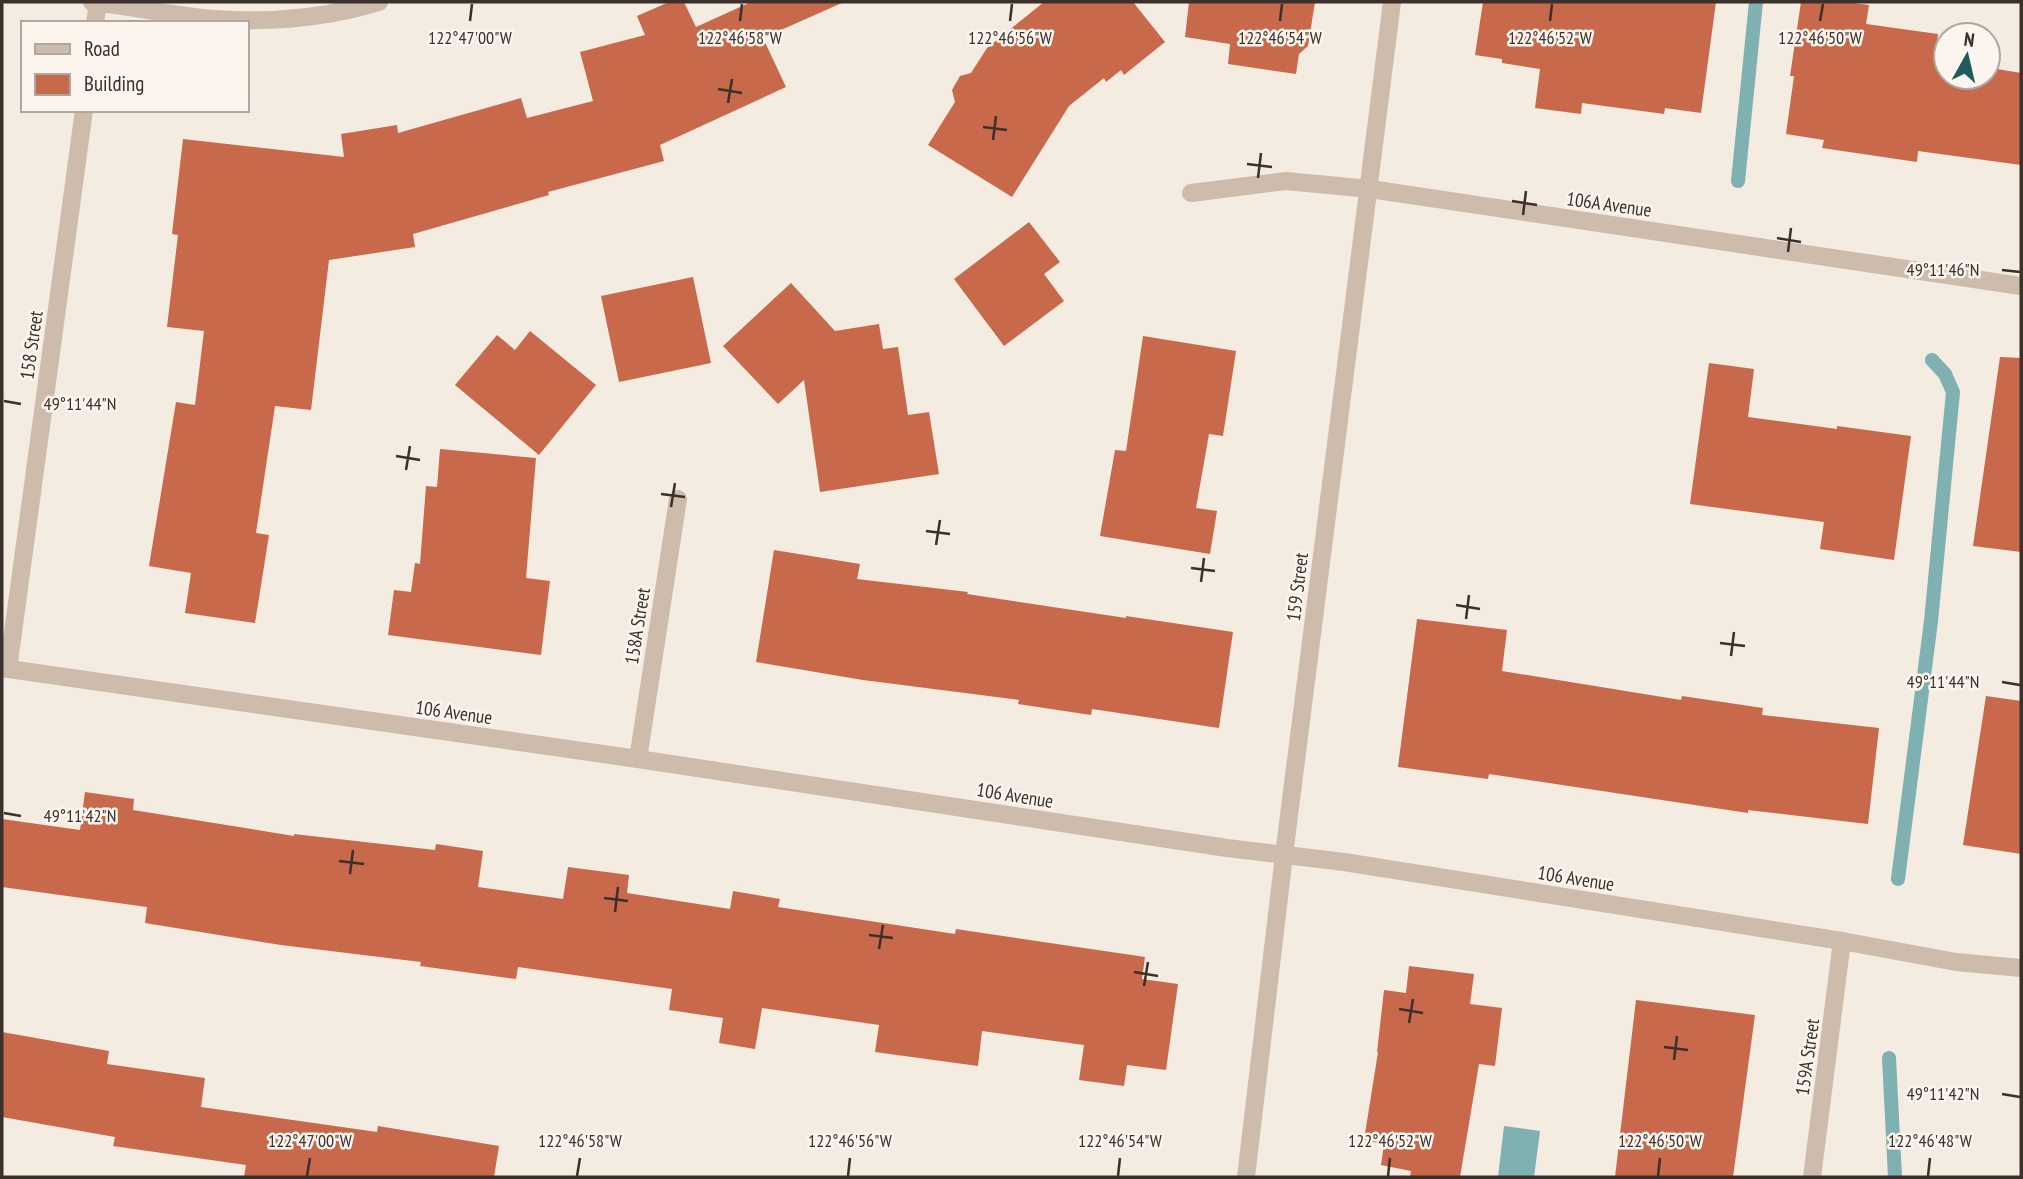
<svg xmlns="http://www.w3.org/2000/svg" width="2023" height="1179" viewBox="0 0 2023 1179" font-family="'PT Sans Narrow',sans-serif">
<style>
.water{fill:#7fb0b2}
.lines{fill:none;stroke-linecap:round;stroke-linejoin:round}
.stream{stroke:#7fb0b2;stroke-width:14}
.building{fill:#c8694b}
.street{stroke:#cdbbac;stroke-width:18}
.ticks{fill:none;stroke:#3b302b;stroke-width:2.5}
.labels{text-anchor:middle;stroke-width:5;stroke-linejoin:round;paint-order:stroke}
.street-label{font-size:19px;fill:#3b302b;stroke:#fbf5ee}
.ticks-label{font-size:18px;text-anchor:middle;fill:#3b302b;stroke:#fbf5ee;stroke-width:5;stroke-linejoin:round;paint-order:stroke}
</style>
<rect width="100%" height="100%" fill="#f4ebe1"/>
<path class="water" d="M1504 1126 1540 1131 1534 1177H1498Z"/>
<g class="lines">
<g class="stream">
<path d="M1738 181 1756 2"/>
<path d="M1898 879 1931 621 1953 392 1945 374 1932 360"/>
<path d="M1889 1058 1895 1177"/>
</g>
</g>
<g class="building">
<path d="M669 2H684L696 27 751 2H844L763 38 786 87 660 145 664 161 548 192 549 195 413 234 415 247 329 260 311 410 275 406 256 533 269 535 255 623 185 613 191 573 149 566 176 402 195 405 204 331 167 327 178 235 172 234 183 139 344 157 341 134 397 125 398 133 521 98 527 118 593 101 580 52 645 35 637 16Z"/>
<path d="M1044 2H1133L1165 42 1124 75 1121 70 1106 82 1104 78 1069 106 1012 197 928 145 955 102 952 90 960 76 971 73 987 48Z"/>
<path d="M1189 2H1315L1308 46 1299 54 1296 74 1228 64 1230 44 1185 37Z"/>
<path d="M1483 2H1716L1701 113 1665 108 1664 114 1582 103 1581 114 1535 108 1540 69 1502 63V59L1475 55Z"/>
<path d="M1801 2H1846L1869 5 1866 24 1938 34 1935 53 1946 55V77H1988V61L1992 62 1991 68 2021 73V165L1918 151 1917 162 1822 148 1824 140 1786 134 1794 76H1790Z"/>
<path d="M1029 222 1060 262 1044 274 1064 301 1004 346 954 279Z"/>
<path d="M693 277 711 363 619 382 601 296Z"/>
<path d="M791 283 835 331 879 324 883 349 898 347 908 415 929 412 939 474 820 492 804 380 778 404 723 346Z"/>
<path d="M530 331 596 385 539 455 455 385 497 335 515 350Z"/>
<path d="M1143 336 1236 351 1223 436 1209 434 1196 508 1217 511 1210 554 1100 536 1115 450 1126 451Z"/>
<path d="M2000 357 2021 358V552L1973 546Z"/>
<path d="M1709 363 1754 369 1748 417 1837 429V426L1911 436 1894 560 1820 549 1824 522 1690 504Z"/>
<path d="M440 449 536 458 526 578 550 581 541 655 388 635 394 590 411 592 415 563 420 564 426 486 437 487Z"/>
<path d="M774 550 860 564 857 579 968 592 967 594 1126 618V616L1233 632 1219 728 1092 709 1091 715 1018 704 1019 700 863 680 756 662Z"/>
<path d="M1417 619 1507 630 1502 671 1681 700 1682 696 1763 708 1762 715 1879 728 1868 824 1748 810V813L1489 774 1488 779 1398 767Z"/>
<path d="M1986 696 2021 701V854L1963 845Z"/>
<path d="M85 792 134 799 133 810 294 836V834L435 850 436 844 483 851 478 887 563 899 568 867 629 875 627 893 730 909 733 891 780 899 778 907 955 934 956 929 1145 957 1142 979 1178 984 1166 1070 1127 1065 1124 1086 1079 1080 1084 1045 982 1031 978 1066 875 1052 879 1025 762 1008 755 1049 719 1043 723 1018 669 1010 672 989 518 967 516 979 420 966 421 962 281 945 145 923 147 907 2 887V819L80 830Z"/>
<path d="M1409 966 1474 974 1470 1004 1502 1008 1495 1066 1479 1064 1460 1177H1410L1411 1171 1381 1165 1384 1144 1364 1140 1378 1052H1377L1384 990 1406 993Z"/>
<path d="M1636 1000 1755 1015 1733 1177H1615Z"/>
<path d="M2 1032 109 1051 107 1064 205 1078 201 1107 377 1132 378 1126 499 1146 494 1177H244L246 1165 113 1146 115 1137 2 1117Z"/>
</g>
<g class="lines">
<g class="street">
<path d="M92 2C133 6 173 16 214 19 269 23 326 18 379 2"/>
<path d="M95 23 98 2"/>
<path d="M1191 193 1286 181 1370 189 2021 286"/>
<path d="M2 668 638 759 1227 848 1344 862 1842 941 1956 962 2021 968"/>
<path d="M8 669 84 110"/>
<path d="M638 759 678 499"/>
<path d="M1246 1177 1284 855 1392 2"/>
<path d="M1812 1177 1842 941"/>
</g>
</g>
<path class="ticks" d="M470 21 472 4M740 21 742 4M1010 21 1012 4M1280 21 1282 4M1550 21 1552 4M1820 21 1823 4M718 89 742 93M728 103 732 79M983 127 1007 130M993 140 996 116M1247 164 1272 167M1258 178 1261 153M1512 201 1537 205M1523 215 1526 191M1777 238 1801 242M1788 252 1791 228M2002 270 2020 272M4 401 21 404M396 456 420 460M406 470 410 446M661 494 685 497M671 507 675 483M926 531 950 534M936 545 940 520M1191 568 1215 571M1201 582 1204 558M1456 605 1480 609M1466 619 1469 595M1720 643 1745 646M1731 656 1734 632M2002 682 2020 685M4 813 21 816M339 861 364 864M350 874 353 850M604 898 628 901M615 912 618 887M869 935 893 938M879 949 883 925M1134 972 1158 976M1144 986 1148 962M1399 1009 1423 1013M1409 1023 1413 999M1664 1047 1688 1050M1674 1060 1677 1036M2002 1094 2020 1097M307 1176 310 1158M577 1176 580 1158M848 1176 850 1158M1118 1176 1120 1158M1388 1176 1390 1158M1658 1176 1660 1158M1928 1176 1930 1158"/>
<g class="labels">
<g class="street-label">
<text transform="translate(1609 204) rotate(8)" y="7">106A Avenue</text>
<text transform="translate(31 345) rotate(-82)" y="7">158 Street</text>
<text transform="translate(1297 587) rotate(-83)" y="7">159 Street</text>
<text transform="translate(637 626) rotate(-81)" y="7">158A Street</text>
<text transform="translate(454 712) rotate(8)" y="7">106 Avenue</text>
<text transform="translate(1015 795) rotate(9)" y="7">106 Avenue</text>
<text transform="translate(1576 878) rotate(9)" y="7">106 Avenue</text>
<text transform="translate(1807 1057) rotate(-82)" y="7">159A Street</text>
</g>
</g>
<g class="ticks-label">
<text x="470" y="44">122°47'00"W</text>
<text x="740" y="44">122°46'58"W</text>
<text x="1010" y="44">122°46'56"W</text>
<text x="1280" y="44">122°46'54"W</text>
<text x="1550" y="44">122°46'52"W</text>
<text x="1820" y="44">122°46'50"W</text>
<text x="1943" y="276">49°11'46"N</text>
<text x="80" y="410">49°11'44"N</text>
<text x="1943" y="688">49°11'44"N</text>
<text x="80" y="822">49°11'42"N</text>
<text x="1943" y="1100">49°11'42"N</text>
<text x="310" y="1147">122°47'00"W</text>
<text x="580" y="1147">122°46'58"W</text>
<text x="850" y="1147">122°46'56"W</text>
<text x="1120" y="1147">122°46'54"W</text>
<text x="1390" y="1147">122°46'52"W</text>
<text x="1660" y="1147">122°46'50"W</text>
<text x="1930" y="1147">122°46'48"W</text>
</g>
<rect width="2023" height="1179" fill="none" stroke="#3b302b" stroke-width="7"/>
<rect x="21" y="21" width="228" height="91" fill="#fbf5ee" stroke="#aea6a0" stroke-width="2"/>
<rect x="35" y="44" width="35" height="10" fill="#cdbbac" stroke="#aea6a0" stroke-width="2"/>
<text x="84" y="56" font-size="21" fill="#3b302b">Road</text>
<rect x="35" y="74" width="35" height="21" fill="#c8694b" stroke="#aea6a0" stroke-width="2"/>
<text x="84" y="91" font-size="21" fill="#3b302b">Building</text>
<g transform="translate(1967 56) rotate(8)"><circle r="33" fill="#fbf5ee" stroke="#aea6a0" stroke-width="2"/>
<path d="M0-5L12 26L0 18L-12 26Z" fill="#1f5a5e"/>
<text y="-10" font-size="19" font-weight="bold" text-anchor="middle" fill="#3b302b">N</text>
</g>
</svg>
